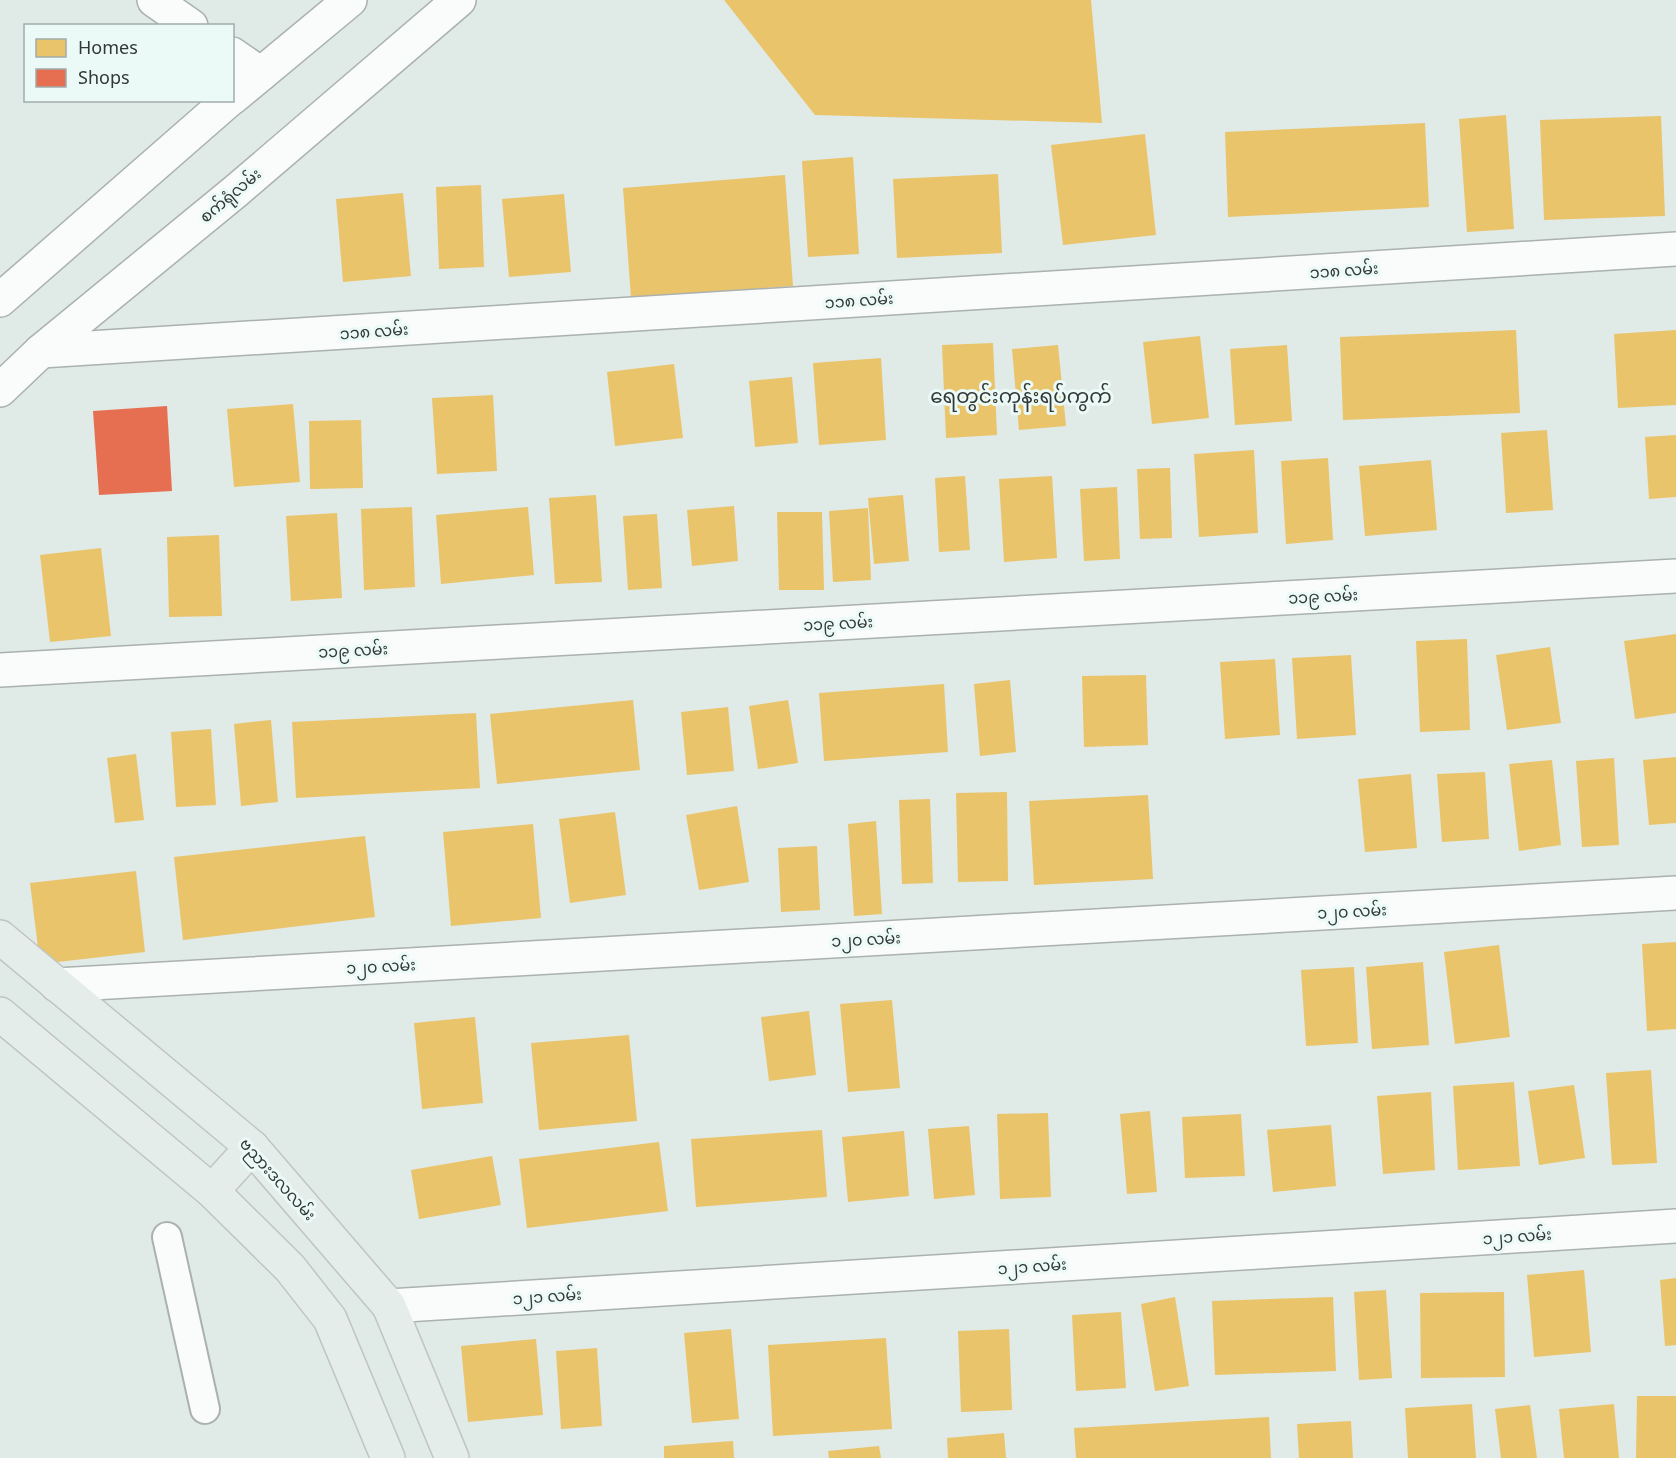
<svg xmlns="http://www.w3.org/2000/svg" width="1676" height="1458" viewBox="0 0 1676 1458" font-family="Georgia,'Noto Sans Myanmar',serif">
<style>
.homes{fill:#e9c46a}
.shops{fill:#e76f51}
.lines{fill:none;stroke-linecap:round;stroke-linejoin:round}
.lane-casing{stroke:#aab1af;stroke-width:32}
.street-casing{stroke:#aab1af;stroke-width:36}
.secondary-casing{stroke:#aab1af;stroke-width:36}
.primary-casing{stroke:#bfc5c3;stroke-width:36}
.lane{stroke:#fafcfb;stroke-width:28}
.street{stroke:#fafcfb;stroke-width:33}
.secondary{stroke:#fafcfb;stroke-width:33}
.primary{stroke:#e5edeb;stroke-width:33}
.labels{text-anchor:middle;stroke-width:6;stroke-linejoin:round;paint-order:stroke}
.street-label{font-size:16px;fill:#323836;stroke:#ebfaf7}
.quarter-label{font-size:20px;fill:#323836;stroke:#ebfaf7}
</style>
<rect width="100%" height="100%" fill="#e0eae7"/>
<g class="homes">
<path d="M724 0H1091L1102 123 815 115Z"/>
<path d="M1506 115 1514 229 1467 232 1459 119Z"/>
<path d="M1661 116 1665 216 1544 220 1540 120Z"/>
<path d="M1425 123 1429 207 1228 217 1225 132Z"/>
<path d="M1145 134 1156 235 1063 245 1051 145Z"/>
<path d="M853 157 859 254 808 257 802 161Z"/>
<path d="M998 174 1002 253 897 258 893 179Z"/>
<path d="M785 175 793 286 631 298 623 188Z"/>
<path d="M481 185 484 267 439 269 436 187Z"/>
<path d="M403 193 411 276 343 282 336 199Z"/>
<path d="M564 194 571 272 509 277 502 199Z"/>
<path d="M1516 330 1520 413 1343 420 1340 337Z"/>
<path d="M1676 330V405L1618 408 1614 334Z"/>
<path d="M1200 336 1209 418 1152 424 1143 342Z"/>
<path d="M993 343 997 435 946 438 942 345Z"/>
<path d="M1058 345 1066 426 1019 430 1012 349Z"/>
<path d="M1287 345 1292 421 1235 425 1230 349Z"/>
<path d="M881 358 886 440 819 445 813 363Z"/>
<path d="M674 364 683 438 615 446 607 372Z"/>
<path d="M792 377 798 443 755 447 749 381Z"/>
<path d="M493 395 497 471 437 474 432 398Z"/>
<path d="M293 404 300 482 234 487 227 409Z"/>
<path d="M361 420 363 488 310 489 309 421Z"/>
<path d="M1547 430 1553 510 1506 513 1501 433Z"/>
<path d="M1676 435V497L1649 499 1645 437Z"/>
<path d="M1254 450 1258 533 1199 537 1194 454Z"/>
<path d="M1328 458 1333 540 1286 544 1281 461Z"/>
<path d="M1431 460 1437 530 1365 536 1359 466Z"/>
<path d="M1170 468 1172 538 1140 539 1137 469Z"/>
<path d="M965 476 970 550 939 552 935 478Z"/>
<path d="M1052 476 1057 558 1004 562 999 479Z"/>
<path d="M1117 487 1120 559 1084 561 1080 489Z"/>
<path d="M596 495 602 582 555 584 549 498Z"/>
<path d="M903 495 909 561 874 564 868 498Z"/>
<path d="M734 506 738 561 692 566 687 510Z"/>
<path d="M412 507 415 587 364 590 361 509Z"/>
<path d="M528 507 534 575 441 584 436 515Z"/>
<path d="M868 508 871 580 833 582 829 511Z"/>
<path d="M777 512H822L824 590H779Z"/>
<path d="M337 513 342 598 291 601 286 516Z"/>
<path d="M657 514 662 588 628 590 623 516Z"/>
<path d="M219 535 222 616 169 617 167 537Z"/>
<path d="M101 548 111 636 50 642 40 555Z"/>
<path d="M1676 634V713L1635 719 1624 641Z"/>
<path d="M1467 639 1470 730 1420 732 1416 641Z"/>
<path d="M1550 647 1561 723 1507 730 1496 655Z"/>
<path d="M1351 655 1356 735 1297 739 1292 658Z"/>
<path d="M1275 659 1280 735 1225 739 1220 662Z"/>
<path d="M1146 675 1148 745 1084 747 1082 676Z"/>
<path d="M1010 680 1016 752 980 756 974 684Z"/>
<path d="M944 684 948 752 824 761 819 693Z"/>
<path d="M633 700 640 770 497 784 490 714Z"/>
<path d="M788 700 798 763 758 769 749 706Z"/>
<path d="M728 707 734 771 687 775 681 712Z"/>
<path d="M476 713 480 788 296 798 292 722Z"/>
<path d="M271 720 278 802 241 806 234 724Z"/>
<path d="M211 729 216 805 176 807 171 732Z"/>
<path d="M136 754 144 820 115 823 107 758Z"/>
<path d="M1676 757V823L1649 825 1643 760Z"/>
<path d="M1614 758 1619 845 1582 847 1576 761Z"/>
<path d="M1552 760 1561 845 1519 851 1509 764Z"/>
<path d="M1485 772 1489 839 1442 842 1437 774Z"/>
<path d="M1411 774 1417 848 1365 852 1358 779Z"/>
<path d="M1007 792 1008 881 958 882 956 793Z"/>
<path d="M1148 795 1153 879 1034 885 1029 801Z"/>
<path d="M930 799 933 883 902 884 899 800Z"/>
<path d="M737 806 749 882 699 890 686 815Z"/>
<path d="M615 812 626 895 570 903 559 819Z"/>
<path d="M876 821 882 914 854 916 848 824Z"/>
<path d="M533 824 541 918 451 926 443 832Z"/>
<path d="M365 836 375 917 183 940 174 857Z"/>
<path d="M817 846 820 910 781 912 778 848Z"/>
<path d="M136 871 145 952 40 964 30 883Z"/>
<path d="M1676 942V1029L1647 1031 1642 944Z"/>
<path d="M1499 945 1510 1037 1455 1044 1444 952Z"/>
<path d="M1423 962 1429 1045 1372 1049 1366 967Z"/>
<path d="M1354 967 1358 1043 1306 1046 1301 970Z"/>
<path d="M892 1000 900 1088 848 1092 840 1004Z"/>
<path d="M809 1011 816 1075 769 1081 761 1017Z"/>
<path d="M475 1017 483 1103 422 1109 414 1023Z"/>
<path d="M629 1035 637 1121 539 1130 531 1043Z"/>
<path d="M1651 1070 1657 1163 1612 1165 1606 1073Z"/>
<path d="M1514 1082 1520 1166 1458 1170 1453 1086Z"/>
<path d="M1574 1085 1585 1158 1539 1165 1528 1091Z"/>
<path d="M1431 1092 1435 1170 1383 1174 1377 1096Z"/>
<path d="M1150 1111 1157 1192 1127 1194 1120 1114Z"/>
<path d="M1048 1113 1051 1197 1000 1199 997 1114Z"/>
<path d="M1241 1114 1245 1176 1185 1178 1182 1117Z"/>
<path d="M1331 1125 1336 1186 1273 1192 1267 1130Z"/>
<path d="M969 1126 975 1195 934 1199 928 1129Z"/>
<path d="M822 1130 827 1197 696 1207 691 1139Z"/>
<path d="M904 1131 909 1196 848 1202 842 1137Z"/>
<path d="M659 1142 668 1211 527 1228 519 1159Z"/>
<path d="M492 1156 501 1205 419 1219 411 1170Z"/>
<path d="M1584 1270 1591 1352 1534 1357 1527 1275Z"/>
<path d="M1676 1278V1345L1665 1346 1660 1280Z"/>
<path d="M1386 1290 1392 1378 1359 1380 1354 1292Z"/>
<path d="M1504 1292 1505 1377 1421 1378 1420 1293Z"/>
<path d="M1175 1297 1189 1386 1155 1391 1141 1304Z"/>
<path d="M1333 1297 1336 1371 1215 1375 1212 1301Z"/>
<path d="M1121 1312 1126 1388 1076 1391 1072 1315Z"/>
<path d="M731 1329 739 1419 692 1423 684 1333Z"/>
<path d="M1009 1329 1012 1410 961 1412 958 1331Z"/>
<path d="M886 1338 892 1429 773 1436 768 1345Z"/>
<path d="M536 1339 543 1415 468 1422 461 1346Z"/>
<path d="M597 1348 602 1426 561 1429 556 1351Z"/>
<path d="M1637 1396H1676V1458H1636Z"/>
<path d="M1472 1404 1476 1458H1408L1405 1408Z"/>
<path d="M1614 1404 1619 1458H1564L1559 1409Z"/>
<path d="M1530 1405 1537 1458H1501L1495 1409Z"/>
<path d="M1269 1417 1271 1458H1076L1074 1428Z"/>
<path d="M1351 1421 1353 1458H1299L1297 1424Z"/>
<path d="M1004 1433 1006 1458H948L947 1438Z"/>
<path d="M733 1441 734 1458H664V1446Z"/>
<path d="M879 1446 881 1458H829L828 1451Z"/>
</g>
<path class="shops" d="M167 406 172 491 99 495 93 411Z"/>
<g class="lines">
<g class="lane-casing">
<path id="lane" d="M167 1237 205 1409"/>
</g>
<g class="street-casing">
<g id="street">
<path d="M154 0 191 26"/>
<path d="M232 54 261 74"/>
<path d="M41 351 1676 249"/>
<path d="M0 670 1676 576"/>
<path d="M57 985 1676 893"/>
<path d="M389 1306 1676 1226"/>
</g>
</g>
<g class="secondary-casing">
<g id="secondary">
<path d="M232 98 350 0"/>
<path d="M0 300 229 100"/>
<path d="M0 390 41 351 236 191 459 0"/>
</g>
</g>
<g class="primary-casing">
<g id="primary">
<path d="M0 937 252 1147 389 1306 452 1458"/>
<path d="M0 1014 212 1191 290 1268 330 1319 388 1458"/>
<path d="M212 1191 252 1147"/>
</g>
</g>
<use href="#lane" class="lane"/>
<use href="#street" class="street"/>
<use href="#secondary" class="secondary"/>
<use href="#primary" class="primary"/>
</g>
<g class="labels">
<g class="street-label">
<text transform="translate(230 195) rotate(-40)" y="6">စက်ရုံလမ်း</text>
<text transform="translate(1344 270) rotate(-4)" y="6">၁၁၈ လမ်း</text>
<text transform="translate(859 300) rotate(-4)" y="6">၁၁၈ လမ်း</text>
<text transform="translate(374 331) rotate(-4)" y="6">၁၁၈ လမ်း</text>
<text transform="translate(1323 596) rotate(-3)" y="6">၁၁၉ လမ်း</text>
<text transform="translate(838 623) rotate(-3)" y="6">၁၁၉ လမ်း</text>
<text transform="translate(353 650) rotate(-3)" y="6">၁၁၉ လမ်း</text>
<text transform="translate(1352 911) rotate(-3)" y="6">၁၂၀ လမ်း</text>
<text transform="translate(866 939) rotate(-3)" y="6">၁၂၀ လမ်း</text>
<text transform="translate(381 966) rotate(-3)" y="6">၁၂၀ လမ်း</text>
<text transform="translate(278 1179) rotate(48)" y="6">ဗညားဒလလမ်း</text>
<text transform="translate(1517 1236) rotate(-4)" y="6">၁၂၁ လမ်း</text>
<text transform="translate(1032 1266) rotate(-4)" y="6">၁၂၁ လမ်း</text>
<text transform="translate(547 1296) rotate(-4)" y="6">၁၂၁ လမ်း</text>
</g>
<g class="quarter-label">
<text x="1021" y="403">ရေတွင်းကုန်းရပ်ကွက်</text>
</g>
</g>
<rect x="24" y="24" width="210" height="78" fill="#ebfaf7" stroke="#a1acaa" stroke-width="1.5"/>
<rect x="36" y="39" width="30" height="18" fill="#e9c46a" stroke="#a1acaa" stroke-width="1.5"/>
<text x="78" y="54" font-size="18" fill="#323836">Homes</text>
<rect x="36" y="69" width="30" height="18" fill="#e76f51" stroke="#a1acaa" stroke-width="1.5"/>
<text x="78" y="84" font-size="18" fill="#323836">Shops</text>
</svg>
